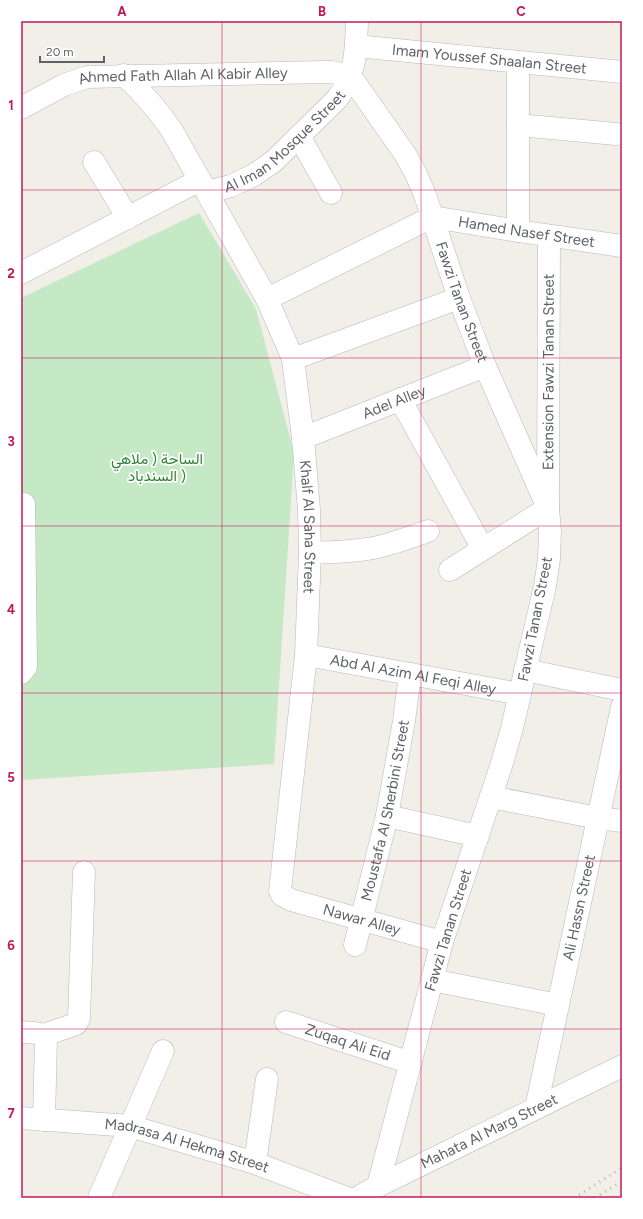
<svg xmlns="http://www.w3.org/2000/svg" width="643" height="1219" viewBox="0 0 643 1219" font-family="Figtree,Vazirmatn,sans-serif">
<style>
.green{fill:#c5e8c5}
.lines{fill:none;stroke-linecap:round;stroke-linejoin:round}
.minor-casing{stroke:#b5b8bc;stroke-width:23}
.minor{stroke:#fff;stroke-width:22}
.rail{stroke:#b6b7b8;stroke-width:3;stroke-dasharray:1 5;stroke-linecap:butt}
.grid{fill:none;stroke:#c2185b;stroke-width:1;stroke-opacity:0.55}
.labels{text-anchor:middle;stroke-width:3.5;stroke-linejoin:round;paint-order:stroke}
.street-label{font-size:15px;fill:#5f6368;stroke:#fff}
.park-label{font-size:15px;fill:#348238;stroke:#fff}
.neatline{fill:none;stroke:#c2185b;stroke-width:1.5}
.grid-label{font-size:13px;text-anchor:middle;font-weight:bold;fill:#c2185b}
</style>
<rect width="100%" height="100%" fill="#f1efe8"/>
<path class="green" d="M199 213 256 309 294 453 274 764 21 780V298Z"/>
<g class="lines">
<g class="minor-casing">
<g id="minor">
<path id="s1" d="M356 46 622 72"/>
<path d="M518 62V231"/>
<path id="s2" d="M124 75C142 92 157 109 171 129L267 299 293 359 303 438 309 510 310 553 306 655 280 891 282 895 291 900 442 942"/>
<path id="s3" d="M351 77 405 154 416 174 425 195 459 298 485 366 548 508 550 531 549 559 545 586 512 728 502 763 442 942 378 1186"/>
<path id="s4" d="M21 108 64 85 87 77 322 72H332L351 77"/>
<path d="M518 125 616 134"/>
<path d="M299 136 331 193"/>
<path d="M94 162 128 218"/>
<path id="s5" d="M207 192 231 186 254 175 274 161 337 99C356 74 356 52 357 21"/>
<path d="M21 273 200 180"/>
<path id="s6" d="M267 299 432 217 518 231 622 246"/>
<path d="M293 359 459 298"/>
<path d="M400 399 483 549"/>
<path id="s7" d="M303 438 485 366"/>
<path d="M310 553C333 552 356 552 378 547 395 543 411 537 428 531"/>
<path id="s8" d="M450 570 548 508 549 236"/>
<path id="s9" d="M306 655 520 694"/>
<path d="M525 670 622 690"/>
<path d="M21 673 26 667 24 504"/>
<path d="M491 797 598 818 622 821"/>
<path d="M387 816 478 836"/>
<path id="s10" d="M355 945 387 816 404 721 410 674"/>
<path d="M432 980 558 1005"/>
<path id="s11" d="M286 1022 411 1063"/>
<path d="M21 1032C30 1033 41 1031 46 1039L44 1120"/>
<path d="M44 1035 76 1024 79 1018 84 872"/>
<path id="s12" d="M536 1108 622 707"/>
<path id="s13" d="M21 1118 130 1126 255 1163 347 1198"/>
<path d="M255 1163 267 1079"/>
<path d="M99 1198 163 1051"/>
<path id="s14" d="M357 1198 378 1186 622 1066"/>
</g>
</g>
<use href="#minor" class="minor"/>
<g class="rail">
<path d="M574 1198 622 1168"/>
<path d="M595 1198 622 1181"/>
</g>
</g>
<path class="grid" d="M222 21V1198M421 21V1198M21 190H622M21 358H622M21 526H622M21 693H622M21 861H622M21 1029H622"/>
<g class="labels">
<g class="street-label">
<text dy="5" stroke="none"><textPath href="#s1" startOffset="134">Imam Youssef Shaalan Street</textPath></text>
<text dy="5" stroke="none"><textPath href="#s4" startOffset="169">Ahmed Fath Allah Al Kabir Alley</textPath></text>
<text dy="5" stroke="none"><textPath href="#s5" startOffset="95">Al Iman Mosque Street</textPath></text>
<text dy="5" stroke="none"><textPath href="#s6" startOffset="280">Hamed Nasef Street</textPath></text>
<text dy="5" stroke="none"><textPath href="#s3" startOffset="253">Fawzi Tanan Street</textPath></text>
<text dy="5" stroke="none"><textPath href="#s8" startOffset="252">Extension Fawzi Tanan Street</textPath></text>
<text dy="5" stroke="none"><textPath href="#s7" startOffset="98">Adel Alley</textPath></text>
<text dy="5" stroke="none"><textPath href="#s2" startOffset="501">Khalf Al Saha Street</textPath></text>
<text transform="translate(535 619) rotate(-79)" y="5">Fawzi Tanan Street</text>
<text dy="5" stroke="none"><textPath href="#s9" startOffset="109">Abd Al Azim Al Feqi Alley</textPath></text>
<text dy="5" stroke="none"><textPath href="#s10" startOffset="138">Moustafa Al Sherbini Street</textPath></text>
<text dy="5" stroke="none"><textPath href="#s12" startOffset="205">Ali Hassn Street</textPath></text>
<text dy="5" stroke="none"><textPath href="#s2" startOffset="955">Nawar Alley</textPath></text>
<text transform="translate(448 930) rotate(-73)" y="5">Fawzi Tanan Street</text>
<text dy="5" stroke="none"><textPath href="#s11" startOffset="65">Zuqaq Ali Eid</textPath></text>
<text dy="5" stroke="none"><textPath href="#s14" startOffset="148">Mahata Al Marg Street</textPath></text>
<text dy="5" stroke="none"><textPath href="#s13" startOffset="169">Madrasa Al Hekma Street</textPath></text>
</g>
<g class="park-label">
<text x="157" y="464">الساحة ( ملاهي<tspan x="157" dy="17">السندباد )</tspan></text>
</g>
</g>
<rect width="643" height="1219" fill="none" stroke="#ffffff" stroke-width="44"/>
<path d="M40 56v6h64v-6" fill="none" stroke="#5f6368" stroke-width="2"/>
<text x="46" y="56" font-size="12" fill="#5f6368" stroke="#ffffff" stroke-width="3" paint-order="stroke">20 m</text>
<rect x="22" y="22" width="599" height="1175" class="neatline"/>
<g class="grid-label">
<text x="122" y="16">A</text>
<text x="322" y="16">B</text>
<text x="521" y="16">C</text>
<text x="11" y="110">1</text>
<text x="11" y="278">2</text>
<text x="11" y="446">3</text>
<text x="11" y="614">4</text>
<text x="11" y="782">5</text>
<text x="11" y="950">6</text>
<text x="11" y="1118">7</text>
</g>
</svg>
